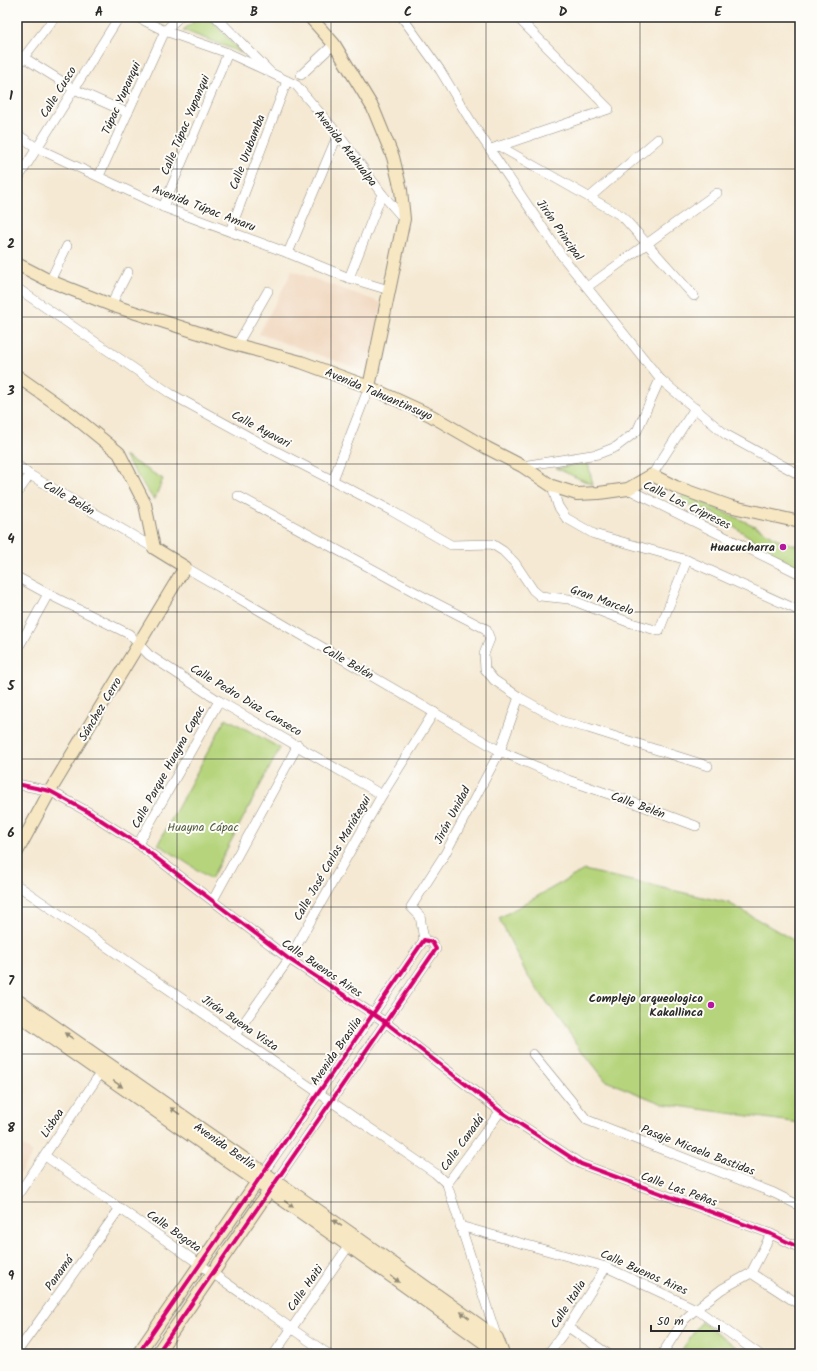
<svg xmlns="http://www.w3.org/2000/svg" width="817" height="1371" viewBox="0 0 817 1371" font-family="Kalam,sans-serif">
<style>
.built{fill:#f0d5bc}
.green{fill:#b5d47b;stroke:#708053}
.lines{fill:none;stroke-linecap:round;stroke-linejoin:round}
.street-casing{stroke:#908a7f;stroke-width:10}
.secondary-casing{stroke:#908a7f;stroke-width:14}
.street{stroke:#fff;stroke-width:9}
.secondary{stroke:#f7e8c3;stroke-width:12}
.cycleway-casing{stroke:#fdfcf7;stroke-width:6}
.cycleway{stroke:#d6006c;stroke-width:4}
.oneway{fill:#918a77}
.grid{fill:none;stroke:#2b2b2b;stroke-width:1;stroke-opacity:0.55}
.poi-dot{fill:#b5179e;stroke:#fdfcf7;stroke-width:1.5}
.labels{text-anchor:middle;stroke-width:4;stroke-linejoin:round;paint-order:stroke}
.street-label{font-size:12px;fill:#2b2b2b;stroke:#fdfcf7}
.poi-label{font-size:12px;font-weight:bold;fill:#2b2b2b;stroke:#fdfcf7;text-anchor:end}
.park-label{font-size:12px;fill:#545e43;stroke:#fdfcf7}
.neatline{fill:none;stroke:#2b2b2b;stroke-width:1.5}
.grid-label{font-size:13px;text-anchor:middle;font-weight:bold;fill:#2b2b2b}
</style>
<rect width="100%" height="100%" fill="#fdfcf7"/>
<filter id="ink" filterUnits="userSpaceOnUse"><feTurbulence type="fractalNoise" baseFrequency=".025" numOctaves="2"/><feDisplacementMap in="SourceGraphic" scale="8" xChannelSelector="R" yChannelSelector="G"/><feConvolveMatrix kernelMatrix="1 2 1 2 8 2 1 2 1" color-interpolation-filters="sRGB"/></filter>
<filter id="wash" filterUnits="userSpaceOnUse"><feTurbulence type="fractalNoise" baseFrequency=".012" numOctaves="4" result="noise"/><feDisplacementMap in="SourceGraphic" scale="16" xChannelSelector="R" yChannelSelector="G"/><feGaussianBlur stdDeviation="0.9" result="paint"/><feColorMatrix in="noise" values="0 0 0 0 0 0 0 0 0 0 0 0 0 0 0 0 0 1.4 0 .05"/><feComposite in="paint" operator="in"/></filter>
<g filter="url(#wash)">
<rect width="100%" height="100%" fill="#f5e9d3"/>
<g class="built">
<path d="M292 271 382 303 368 372 259 334Z"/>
<path d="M17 1142 33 1153 17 1178Z"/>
</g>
<g class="green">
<path d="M200 17H208L242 53 183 30Z"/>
<path d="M124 456 163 479 154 500Z"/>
<path d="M588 463 593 485 556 468Z"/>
<path d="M684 494 755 526 783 542 800 546V570L713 513 678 502Z"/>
<path d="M226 718 280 748 211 879 158 844Z"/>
<path d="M584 870 729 903 800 944V1123L663 1104 606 1081 581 1049 527 975 499 918Z"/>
<path d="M701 1322 747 1354H679Z"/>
</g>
</g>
<g filter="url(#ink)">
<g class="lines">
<g class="street-casing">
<g id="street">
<path d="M137 17 165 31 228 53 265 70"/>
<path d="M216 17 271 73 296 85 338 134 382 194 404 219"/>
<path d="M402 17 440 70 472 123 562 256 660 379 725 434 800 475"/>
<path d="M23 57 74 89 128 113"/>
<path d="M17 66 55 17"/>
<path d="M301 75 334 44"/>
<path d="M17 134 37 148 163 207 288 253 349 278 389 290"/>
<path d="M499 146 622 216 694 296"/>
<path d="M491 149 609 109 517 17"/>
<path d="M99 176 165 31 179 17"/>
<path d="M17 180 119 17"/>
<path d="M590 197 658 139"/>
<path d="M163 207 228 53"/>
<path d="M230 231 287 81"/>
<path d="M288 253 338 134"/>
<path d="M349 278 382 194"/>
<path d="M50 281 67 246"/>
<path d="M587 287 717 193"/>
<path d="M17 288 171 394 266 446 390 510 451 545 492 544 503 551 515 563 533 590 540 596 569 599 628 622 659 631 687 560"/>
<path d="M111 305 128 272"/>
<path d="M237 345 268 291"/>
<path d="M17 465 30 475 154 548"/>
<path d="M522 466 598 454 616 447 637 431 660 379"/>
<path d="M652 475 695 408"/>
<path d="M333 480 369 387"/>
<path d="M552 486 558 506 566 518 594 534 687 560 800 611"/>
<path d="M628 489 800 574"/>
<path d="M17 493 30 475"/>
<path d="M238 496 424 597 486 629 490 639 484 654 485 669 494 680 519 697 563 722 588 728 708 766"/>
<path d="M185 567 500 751 568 780 629 801 696 826"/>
<path d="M17 577 48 594 129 634 149 655 219 701 382 795"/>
<path d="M17 650 48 594"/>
<path d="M17 784 50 791 90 813 138 844 289 959 385 1022 500 1111 581 1164 771 1234 800 1248"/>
<path d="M138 844 219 701"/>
<path d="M17 885 435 1173 447 1184 497 1338"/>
<path d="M213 900 298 745"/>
<path d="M424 940 420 916 411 907 445 854 500 751 519 697"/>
<path d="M235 1035 289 959 382 795 434 712"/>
<path d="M533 1054 587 1120 774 1193 800 1206"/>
<path d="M45 1156 328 1354"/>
<path d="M264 1172 424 940 432 942 436 949 276 1181"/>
<path d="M447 1184 497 1116"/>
<path d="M17 1196 104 1068"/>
<path d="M460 1226 606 1267 696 1309 759 1354"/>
<path d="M751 1273 800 1305"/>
<path d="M568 1327 608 1354"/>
<path d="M17 1352 120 1208"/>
<path d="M274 1354 352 1241"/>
<path d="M548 1354 568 1327 606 1267"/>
<path d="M662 1354 684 1320 696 1309 722 1289 751 1273 771 1234"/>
</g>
</g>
<g class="secondary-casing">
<g id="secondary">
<path d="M310 17 334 44 373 108 393 157 401 190 404 219 369 387"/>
<path d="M17 264 50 281 111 305 237 345 301 362 369 387 430 415 487 448 522 466 552 486 577 494 599 493 628 489 652 475 676 487 729 506 800 522"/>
<path d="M17 376 71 414 119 453 145 504 154 548 185 567 50 791 17 852"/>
<path d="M17 1000 356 1237 497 1338 503 1354"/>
<path d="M17 1014 349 1246 500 1354"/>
<path d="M138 1354 261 1176"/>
<path d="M157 1354 273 1185"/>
</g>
</g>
<use href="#street" class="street"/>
<use href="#secondary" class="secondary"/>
<g class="cycleway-casing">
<g id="cycleway">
<path d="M17 784 50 791 90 813 138 844 289 959 385 1022 500 1111 581 1164 771 1234 800 1248"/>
<path d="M138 1354 424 940 432 942 436 949 157 1354"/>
</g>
</g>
<use href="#cycleway" class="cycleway"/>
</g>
<defs><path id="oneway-solid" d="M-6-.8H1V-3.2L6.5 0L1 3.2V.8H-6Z"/></defs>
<g class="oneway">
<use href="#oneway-solid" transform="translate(69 1036) rotate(-145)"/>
<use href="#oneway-solid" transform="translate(118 1084) rotate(35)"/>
<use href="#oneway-solid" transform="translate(175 1111) rotate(-145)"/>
<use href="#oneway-solid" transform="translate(289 1204) rotate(35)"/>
<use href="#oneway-solid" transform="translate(337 1223) rotate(-145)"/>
<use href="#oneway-solid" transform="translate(395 1279) rotate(36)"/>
<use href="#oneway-solid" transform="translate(465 1315) rotate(-144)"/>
</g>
</g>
<path class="grid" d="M177 17V1354M331 17V1354M486 17V1354M640 17V1354M17 169H800M17 317H800M17 464H800M17 612H800M17 759H800M17 907H800M17 1054H800M17 1202H800"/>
<g class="poi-dot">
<circle cx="783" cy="547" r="4"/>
<circle cx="711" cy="1005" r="4"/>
</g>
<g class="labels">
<g class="street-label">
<text transform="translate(58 92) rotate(-58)" y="4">Calle Cusco</text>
<text transform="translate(121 98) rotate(-66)" y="4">Túpac Yupanqui</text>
<text transform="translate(185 125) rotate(-67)" y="4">Calle Túpac Yupanqui</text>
<text transform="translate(346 148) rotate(52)" y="4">Avenida Atahualpa</text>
<text transform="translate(247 152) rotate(-69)" y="4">Calle Urubamba</text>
<text transform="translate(204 208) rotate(21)" y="4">Avenida Túpac Amaru</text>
<text transform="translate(560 230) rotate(55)" y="4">Jirón Principal</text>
<text transform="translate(379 394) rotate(23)" y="4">Avenida Tahuantinsuyo</text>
<text transform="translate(261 429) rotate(28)" y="4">Calle Ayavari</text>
<text transform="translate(69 498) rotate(30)" y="4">Calle Belén</text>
<text transform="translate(687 505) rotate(26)" y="4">Calle Los Cripreses</text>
<text transform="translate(602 600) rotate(20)" y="4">Gran Marcelo</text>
<text transform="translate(348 662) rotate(30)" y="4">Calle Belén</text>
<text transform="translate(246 700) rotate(31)" y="4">Calle Pedro Diaz Canseco</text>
<text transform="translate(100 709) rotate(-59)" y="4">Sánchez Cerro</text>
<text transform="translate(168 767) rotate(-61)" y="4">Calle Parque Huayna Capac</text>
<text transform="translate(638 805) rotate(20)" y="4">Calle Belén</text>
<text transform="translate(452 815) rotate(-62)" y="4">Jirón Unidad</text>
<text transform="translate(332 858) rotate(-60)" y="4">Calle José Carlos Mariátegui</text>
<text transform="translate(322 968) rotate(34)" y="4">Calle Buenos Aires</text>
<text transform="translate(240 1023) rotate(34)" y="4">Jirón Buena Vista</text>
<text transform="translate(336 1051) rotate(-55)" y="4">Avenida Brasilia</text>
<text transform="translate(52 1123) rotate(-56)" y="4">Lisboa</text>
<text transform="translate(462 1143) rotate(-54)" y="4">Calle Canadá</text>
<text transform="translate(225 1146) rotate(35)" y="4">Avenida Berlín</text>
<text transform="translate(698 1150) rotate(21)" y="4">Pasaje Micaela Bastidas</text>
<text transform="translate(679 1189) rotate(20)" y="4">Calle Las Peñas</text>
<text transform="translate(174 1231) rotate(35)" y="4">Calle Bogota</text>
<text transform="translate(644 1272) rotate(24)" y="4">Calle Buenos Aires</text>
<text transform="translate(59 1273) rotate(-54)" y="4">Panamá</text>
<text transform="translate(305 1288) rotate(-55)" y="4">Calle Haiti</text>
<text transform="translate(568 1304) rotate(-57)" y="4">Calle Italia</text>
</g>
<g class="poi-label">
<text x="775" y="551">Huacucharra</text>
<text x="703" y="1002">Complejo arqueologico<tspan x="703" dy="14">Kakallinca</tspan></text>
</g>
<g class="park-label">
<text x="203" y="831">Huayna Cápac</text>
</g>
</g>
<rect width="817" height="1371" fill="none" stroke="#fdfcf7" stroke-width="44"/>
<path d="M651 1325v6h68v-6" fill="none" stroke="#2b2b2b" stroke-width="2"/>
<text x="657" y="1325" font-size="12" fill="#2b2b2b" stroke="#fdfcf7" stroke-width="3" paint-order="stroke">50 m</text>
<rect x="22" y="22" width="773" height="1327" class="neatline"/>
<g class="grid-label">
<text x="99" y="16">A</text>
<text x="254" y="16">B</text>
<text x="408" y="16">C</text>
<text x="563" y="16">D</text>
<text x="718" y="16">E</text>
<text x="11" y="100">1</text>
<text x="11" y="248">2</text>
<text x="11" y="395">3</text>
<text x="11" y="543">4</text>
<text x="11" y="690">5</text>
<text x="11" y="837">6</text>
<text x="11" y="985">7</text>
<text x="11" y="1132">8</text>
<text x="11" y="1280">9</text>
</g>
</svg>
